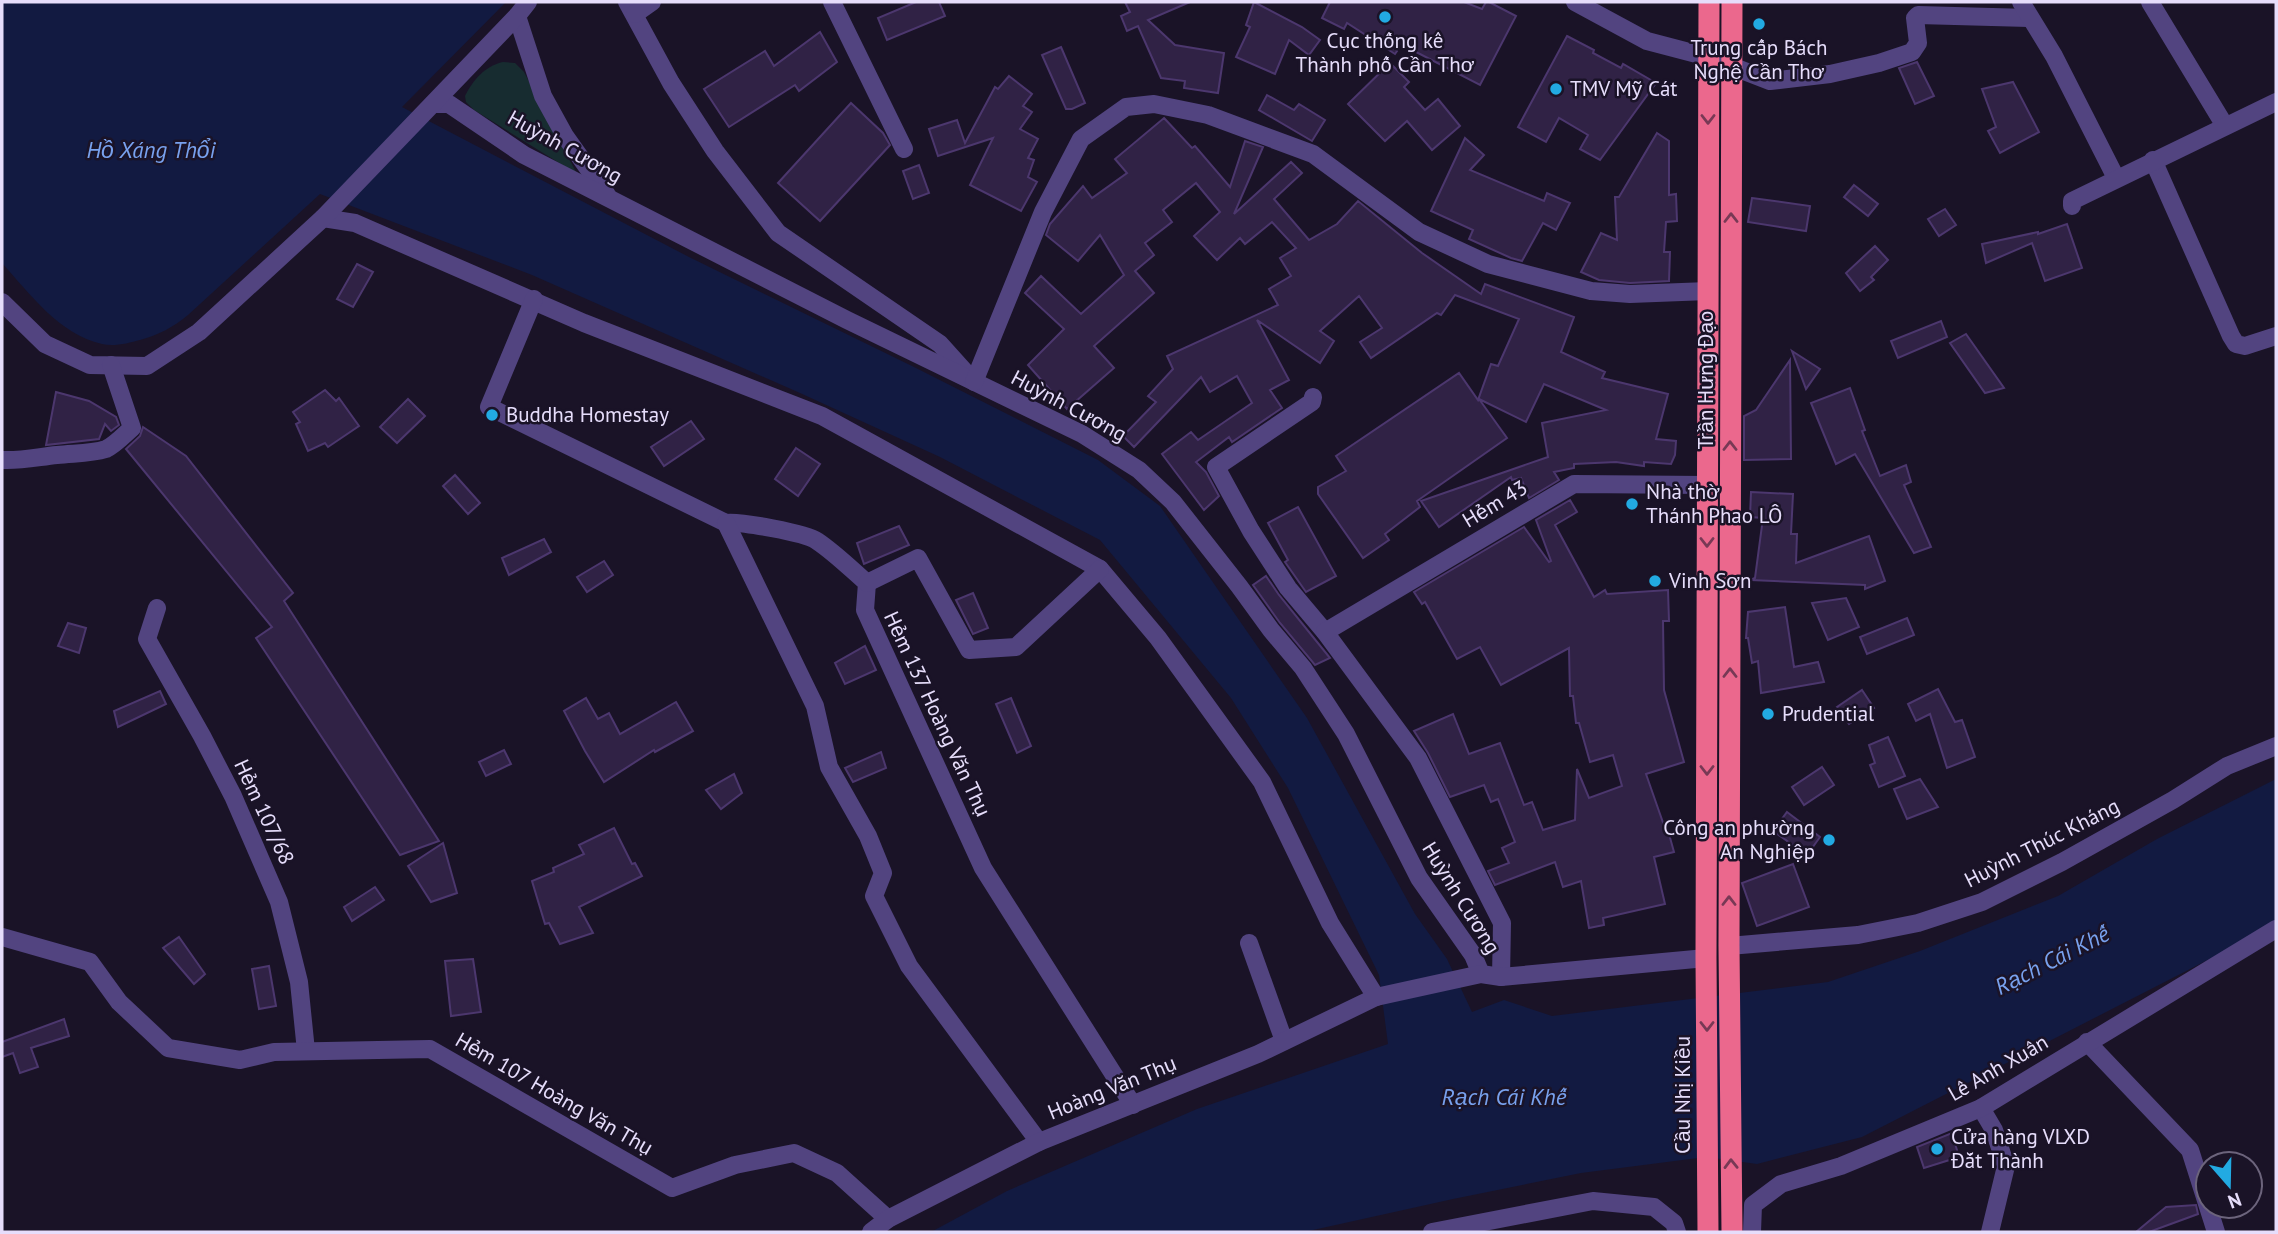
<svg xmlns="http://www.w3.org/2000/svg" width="2278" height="1234" viewBox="0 0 2278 1234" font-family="'PT Sans',sans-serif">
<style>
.green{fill:#172c30}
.water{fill:#121a41}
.building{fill:#302245;stroke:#4c376e;stroke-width:2}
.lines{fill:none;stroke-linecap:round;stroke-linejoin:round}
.minor{stroke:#524480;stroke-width:18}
.highway{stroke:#eb688d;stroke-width:21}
.oneway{stroke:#783955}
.poi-dot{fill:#22aae2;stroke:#1a1327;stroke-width:2.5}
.labels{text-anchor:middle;stroke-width:5;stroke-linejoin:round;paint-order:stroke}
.poi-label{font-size:21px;fill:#e6ddfb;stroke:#1a1327;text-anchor:start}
.street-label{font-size:21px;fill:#e6ddfb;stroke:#1a1327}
.water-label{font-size:23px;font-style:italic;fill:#78a1ee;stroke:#1a1327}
</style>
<rect width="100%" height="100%" fill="#1a1327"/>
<path class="green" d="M503 62 515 63 524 72 577 174 474 110 466 102 465 96C473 80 485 66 503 62Z"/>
<path class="water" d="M2 2H506L402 107 689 257 914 367 1098 460 1160 506 1307 718 1415 914 1447 959 1472 1012 1504 1000 1552 1016 1828 982 1920 951 2058 896 2157 839 2276 779V925L1862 1137 1757 1164 1706 1157 1581 1173 1453 1199 1304 1232H931L1007 1191 1197 1109 1388 1044 1379 975 1288 788 1231 698 1100 540 940 457 800 393 532 275 320 194 188 315C174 327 158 335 140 340 129 343 114 347 102 344 59 334 30 294 2 263Z"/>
<g class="building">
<path d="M916 2H939L945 16 887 40 878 18Z"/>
<path d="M1125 2H1190L1148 20 1175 45 1224 53 1218 93 1184 88 1185 81 1161 78 1138 26 1127 31 1121 16 1130 12Z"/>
<path d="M1254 2 1302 27 1320 40 1309 55 1289 40 1275 74 1236 57 1250 27 1246 25Z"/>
<path d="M1330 2H1464L1482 9 1486 2H1489L1516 16 1480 85 1385 36 1397 51 1395 54 1347 23 1344 29 1322 18Z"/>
<path d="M820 32 837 62 799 91 795 85 729 127 704 89 765 51 774 66Z"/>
<path d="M1567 36 1594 50 1593 53 1621 68 1623 64 1656 83 1600 160 1580 149 1588 135 1559 118 1546 142 1518 127Z"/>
<path d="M1061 47 1085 103 1072 109H1066L1042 55Z"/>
<path d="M1917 62 1934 96 1915 104 1899 68Z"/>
<path d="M1390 63 1409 82 1404 87 1425 110 1438 99 1460 126 1432 150 1407 121 1385 141 1348 104Z"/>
<path d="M1009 76 1032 94 1023 106 1032 112 1020 129 1038 139 1028 158 1034 160 1028 177 1037 182 1021 211 970 185 993 138 938 156 929 129 957 120 965 143 995 87 998 89Z"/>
<path d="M2013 82 2039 132 2000 153 1988 131 1996 127 1982 89Z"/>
<path d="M1267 95 1294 110 1299 104 1325 120 1312 141 1259 110Z"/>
<path d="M851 103 883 133 890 145 820 221 778 183Z"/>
<path d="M1164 118 1192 148 1195 146 1230 187 1245 141 1263 147 1234 214 1291 162 1302 173 1274 199 1309 240 1337 224 1358 201 1422 253 1481 294 1485 284 1574 317 1561 352 1605 372 1602 378 1668 394 1656 439 1676 441 1675 455 1671 464 1644 462V466L1616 462 1574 464V468L1554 472 1559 480 1529 498 1521 478 1512 480 1511 477 1439 527 1421 501 1548 457 1542 423 1606 410 1544 384 1526 422 1479 399 1507 438 1417 501 1420 507 1385 534 1389 540 1363 558 1318 494V487L1346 471 1336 456 1459 373 1478 400 1491 364 1498 366 1519 319 1455 295 1441 315 1437 313 1371 358 1360 342 1382 328 1359 296 1320 331 1334 341 1320 363 1257 320 1289 380 1270 390 1282 408 1232 442 1229 437 1196 462 1206 472 1219 496 1204 510 1162 454 1191 432 1198 440 1252 403 1237 376 1210 392 1201 377 1134 447 1123 436 1156 402 1148 396 1173 369 1167 356 1278 305 1269 289 1291 276 1280 258 1296 248 1272 222 1245 244 1240 238 1217 260 1194 236 1220 212 1196 183 1163 210 1172 222 1145 243 1154 255 1135 271 1154 293 1094 346 1114 368 1067 409 1028 365 1064 329 1025 293 1041 276 1081 314 1124 275 1100 235 1078 261 1046 235 1050 224 1083 186 1092 198 1127 173 1115 159Z"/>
<path d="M1657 133 1669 141V195L1676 194 1677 221 1666 222 1664 252H1670L1669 281 1630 283 1599 280 1581 272 1601 233 1617 240 1615 197H1619Z"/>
<path d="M1465 138 1484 155 1470 170 1544 201 1547 193 1570 203 1556 230 1543 223 1522 261 1511 258 1469 239 1473 230 1431 211Z"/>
<path d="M919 165 929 193 913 199 903 171Z"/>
<path d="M1854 185 1878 204 1868 216 1844 197Z"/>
<path d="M1752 198 1810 206 1806 231 1748 222Z"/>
<path d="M1945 209 1956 225 1939 236 1928 219Z"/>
<path d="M2067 224 2082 268 2045 281 2032 243 1986 263 1982 244 2038 232V234Z"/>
<path d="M1875 246 1888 260 1871 277 1874 280 1860 291 1846 273Z"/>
<path d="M357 264 373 272 353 307 337 299Z"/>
<path d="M1941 321 1947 337 1898 358 1891 341Z"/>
<path d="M1966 334 2004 388 1985 393 1950 343Z"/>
<path d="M1792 351 1820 369 1806 389Z"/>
<path d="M1790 360 1791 459 1744 460V416L1756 410Z"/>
<path d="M1850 388 1865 430 1862 431 1880 476 1906 465 1911 482 1904 485 1931 547 1914 553 1855 454 1836 464 1811 403Z"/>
<path d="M325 390 336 401 339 398 359 426 328 447 325 443 308 451 296 424 300 422 293 412Z"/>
<path d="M56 392 89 401 116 417 119 425 111 431 105 424 99 439 46 445Z"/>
<path d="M408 399 425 416 397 443 380 427Z"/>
<path d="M691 421 704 439 664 466 651 447Z"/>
<path d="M143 427 186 456 293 593 284 601 439 841 400 855 256 638 272 627 126 449 140 436Z"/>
<path d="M796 448 820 464 798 496 775 479Z"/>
<path d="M455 475 480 503 468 514 443 486Z"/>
<path d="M1751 492 1793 494 1791 534H1797L1796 563 1869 536 1885 581 1865 589V585L1750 580 1755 578 1763 518 1750 517Z"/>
<path d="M1570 500 1577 512 1555 525 1594 597 1605 590 1607 594 1668 590 1669 621H1663L1664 690 1684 762 1646 774 1667 834H1669L1674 852 1654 857 1665 904 1603 918 1604 925 1589 928 1581 881 1563 887 1555 862 1495 885 1488 871 1509 863 1502 848 1515 842 1498 799 1491 802 1484 785 1450 797 1428 753 1414 731 1453 714 1469 754 1500 743 1524 805 1532 802 1543 830 1575 820 1577 769 1589 798 1622 786 1613 755 1590 762 1579 723H1576L1573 696H1570L1569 648 1501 685 1480 647 1457 659 1425 602 1422 604 1414 592 1524 527 1549 562 1551 561 1536 520Z"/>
<path d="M1298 507 1336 576 1306 592 1285 562 1288 560 1268 523Z"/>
<path d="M899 526 909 545 864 564 857 543Z"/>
<path d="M544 539 551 552 509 575 502 558Z"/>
<path d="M604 561 613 575 587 592 577 577Z"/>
<path d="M1266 576 1279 595 1330 658 1315 665 1280 623 1253 585Z"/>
<path d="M973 593 988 628 973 634 956 600Z"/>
<path d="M1846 598 1859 627 1828 640 1812 603Z"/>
<path d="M1785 607 1794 667 1818 662 1824 682 1761 693 1758 661 1752 663 1748 638H1746L1748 612Z"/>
<path d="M1907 618 1914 635 1867 654 1860 637Z"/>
<path d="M68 623 86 628 79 653 58 646Z"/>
<path d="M865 646 876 670 845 684 835 663Z"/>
<path d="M1938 689 1955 722 1962 720 1975 757 1947 768 1930 714 1916 721 1908 704Z"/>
<path d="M1862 690 1874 708 1849 724 1837 707Z"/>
<path d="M160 691 166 704 118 727 114 711Z"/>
<path d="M586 698 598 719 609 713 620 734 676 702 693 731 655 752 654 750 604 782 585 751 564 711Z"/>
<path d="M1011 698 1031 746 1017 753 996 704Z"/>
<path d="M1888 737 1905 776 1879 787 1870 765 1875 763 1869 745Z"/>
<path d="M504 750 511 764 486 776 479 762Z"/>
<path d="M881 752 886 768 853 782 845 768Z"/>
<path d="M1822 767 1834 785 1804 805 1792 787Z"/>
<path d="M734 774 742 793 721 809 706 790Z"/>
<path d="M1920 779 1938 807 1907 819 1894 789Z"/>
<path d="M1787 812 1820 837 1807 855 1773 831Z"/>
<path d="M614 828 632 864 635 863 642 876 579 907 593 933 560 944 549 923 545 924 532 881 554 872 553 868 584 854 579 845Z"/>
<path d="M443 843 457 893 431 902 408 866Z"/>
<path d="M1793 864 1809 907 1757 926 1742 883Z"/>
<path d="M375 887 384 900 352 921 344 907Z"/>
<path d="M179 937 205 974 194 984 163 948Z"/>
<path d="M473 959 481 1012 451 1016 445 961Z"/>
<path d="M269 966 276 1006 259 1009 252 969Z"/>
<path d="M64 1019 69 1036 31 1048 38 1067 20 1073 13 1053 2 1057V1042Z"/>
<path d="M1952 1133 1959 1157 1924 1168 1917 1147Z"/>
<path d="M2196 1205 2198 1214 2149 1232H2136L2166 1207Z"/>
</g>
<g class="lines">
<g class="minor">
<path d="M627 2 671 83 715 151 778 233 940 344 967 374"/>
<path d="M832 2 904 149"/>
<path d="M1575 2 1647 41 1708 57 1770 81 1830 74 1879 63 1912 52 1918 43 1915 18 1918 15 2029 18"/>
<path d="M2021 2 2054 56 2116 178"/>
<path d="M2150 2 2225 126"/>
<path d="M635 14 652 2"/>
<path d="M517 16 543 96 565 136 607 195"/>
<path d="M433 104H449L524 155 847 320 1082 434 1139 470 1173 502 1239 586 1271 630 1303 668 1346 734 1419 878 1473 955 1481 974"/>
<path d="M2153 160 2231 336 2236 344 2245 346 2276 336"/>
<path d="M2072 206V201L2276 102"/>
<path d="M323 218 355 223 584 323 822 416 1100 569 1158 638 1262 782 1330 923 1376 997"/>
<path d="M534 299 489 407 726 523C739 521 806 533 817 541 835 553 851 569 867 583L865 610 983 868 1133 1105"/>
<path d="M2 302 45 344 90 365 147 366 199 332 323 218 517 16 528 2"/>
<path d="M974 382 1043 212 1081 139 1126 107 1154 104 1208 115 1313 154 1419 232 1488 264 1591 291 1630 294 1708 291"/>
<path d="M1313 397 1312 402 1216 467 1251 531 1288 588 1325 632 1418 758 1502 923 1501 977"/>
<path d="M2 460C21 461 38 457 57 455 73 453 90 454 106 449 115 445 124 435 132 428L111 365"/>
<path d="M726 523 815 706 829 767 868 836 883 873 874 896 909 966 1039 1142"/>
<path d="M867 583 918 558 969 650 1016 647 1100 569"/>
<path d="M157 608 147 639 202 736 233 796 279 902 299 982 306 1051"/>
<path d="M1325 632 1574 484 1707 485"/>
<path d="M2 937 90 962 119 1002 168 1048 240 1060 274 1052 430 1049 672 1188 735 1165 794 1153 837 1173 888 1219"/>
<path d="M1249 943 1284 1041"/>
<path d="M1729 946 1858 935 1918 923 1982 902 2062 862 2173 800 2227 766 2276 746"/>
<path d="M2087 1042 2190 1150 2216 1232"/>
<path d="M1981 1108 1994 1130 2006 1166 1990 1232"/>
<path d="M871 1232 888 1219 1039 1142 1258 1054 1376 997 1481 974 1501 977 1706 958"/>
<path d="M1432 1232 1593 1201 1654 1207 1674 1223 1677 1232"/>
<path d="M1752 1232 1753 1205 1781 1184 1841 1166 1981 1108 2276 929"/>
</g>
<g class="highway">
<path d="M1708 1232 1706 958 1709 2"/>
<path d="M1732 1232 1729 946 1732 2"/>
</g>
</g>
<defs><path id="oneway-chevron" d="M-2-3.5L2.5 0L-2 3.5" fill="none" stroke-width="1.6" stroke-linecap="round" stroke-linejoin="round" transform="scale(1.75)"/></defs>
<g class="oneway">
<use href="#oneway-chevron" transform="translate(1708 119) rotate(90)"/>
<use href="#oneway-chevron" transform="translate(1731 218) rotate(-90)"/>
<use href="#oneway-chevron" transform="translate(1730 446) rotate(-90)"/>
<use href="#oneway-chevron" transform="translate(1707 542) rotate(90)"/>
<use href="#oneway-chevron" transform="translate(1730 673) rotate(-90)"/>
<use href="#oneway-chevron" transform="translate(1707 770) rotate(90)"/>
<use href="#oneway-chevron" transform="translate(1729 901) rotate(-90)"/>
<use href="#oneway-chevron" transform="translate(1707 1026) rotate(90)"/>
<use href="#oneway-chevron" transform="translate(1731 1164) rotate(-91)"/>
</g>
<g class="poi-dot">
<circle cx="1385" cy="17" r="7"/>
<circle cx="1759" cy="24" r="7"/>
<circle cx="1556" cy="89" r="7"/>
<circle cx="492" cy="415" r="7"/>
<circle cx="1632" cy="504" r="7"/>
<circle cx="1655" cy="581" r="7"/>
<circle cx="1768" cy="714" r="7"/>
<circle cx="1829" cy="840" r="7"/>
<circle cx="1937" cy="1149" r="7"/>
</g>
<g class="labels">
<g class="poi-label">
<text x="1385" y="48" text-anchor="middle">Cục thống kê<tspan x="1385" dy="24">Thành phố Cần Thơ</tspan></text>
<text x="1759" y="55" text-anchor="middle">Trung cấp Bách<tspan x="1759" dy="24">Nghệ Cần Thơ</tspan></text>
<text x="1570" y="96">TMV Mỹ Cát</text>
<text x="506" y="422">Buddha Homestay</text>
<text x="1646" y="499">Nhà thờ<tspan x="1646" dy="24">Thánh Phao LÔ</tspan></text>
<text x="1669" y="588">Vinh Sơn</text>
<text x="1782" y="721">Prudential</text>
<text x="1815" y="835" text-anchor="end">Công an phường<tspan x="1815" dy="24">An Nghiệp</tspan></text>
<text x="1951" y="1144">Cửa hàng VLXD<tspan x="1951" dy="24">Đắt Thành</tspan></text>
</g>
<g class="street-label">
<text transform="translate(565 147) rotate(29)" y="7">Huỳnh Cương</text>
<text transform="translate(1706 380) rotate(-90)" y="7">Trần Hưng Đạo</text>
<text transform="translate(1069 406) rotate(28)" y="7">Huỳnh Cương</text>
<text transform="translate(1495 504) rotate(-31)" y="7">Hẻm 43</text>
<text transform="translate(937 714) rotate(65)" y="7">Hẻm 137 Hoàng Văn Thụ</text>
<text transform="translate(264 812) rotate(65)" y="7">Hẻm 107/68</text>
<text transform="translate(2042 843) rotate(-27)" y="7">Huỳnh Thúc Kháng</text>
<text transform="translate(1461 898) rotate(58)" y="7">Huỳnh Cương</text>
<text transform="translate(1998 1068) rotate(-30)" y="7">Lê Anh Xuân</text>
<text transform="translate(1112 1088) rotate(-22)" y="7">Hoàng Văn Thụ</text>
<text transform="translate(554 1094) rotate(30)" y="7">Hẻm 107 Hoàng Văn Thụ</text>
<text transform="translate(1683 1095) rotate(-90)" y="7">Cầu Nhị Kiều</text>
</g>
<g class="water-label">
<text x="151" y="158">Hồ Xáng Thổi</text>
<text transform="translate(2052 960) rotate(-27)" y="8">Rạch Cái Khế</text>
<text x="1504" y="1105">Rạch Cái Khế</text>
</g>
</g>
<rect width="2278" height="1234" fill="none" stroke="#e6ddfb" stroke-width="7"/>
<g transform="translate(2229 1185) rotate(160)"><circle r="33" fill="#1a1327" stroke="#6c647c" stroke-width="2"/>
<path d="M0-5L12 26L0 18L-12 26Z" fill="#22aae2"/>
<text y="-10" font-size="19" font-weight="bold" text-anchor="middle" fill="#e6ddfb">N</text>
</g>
</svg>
